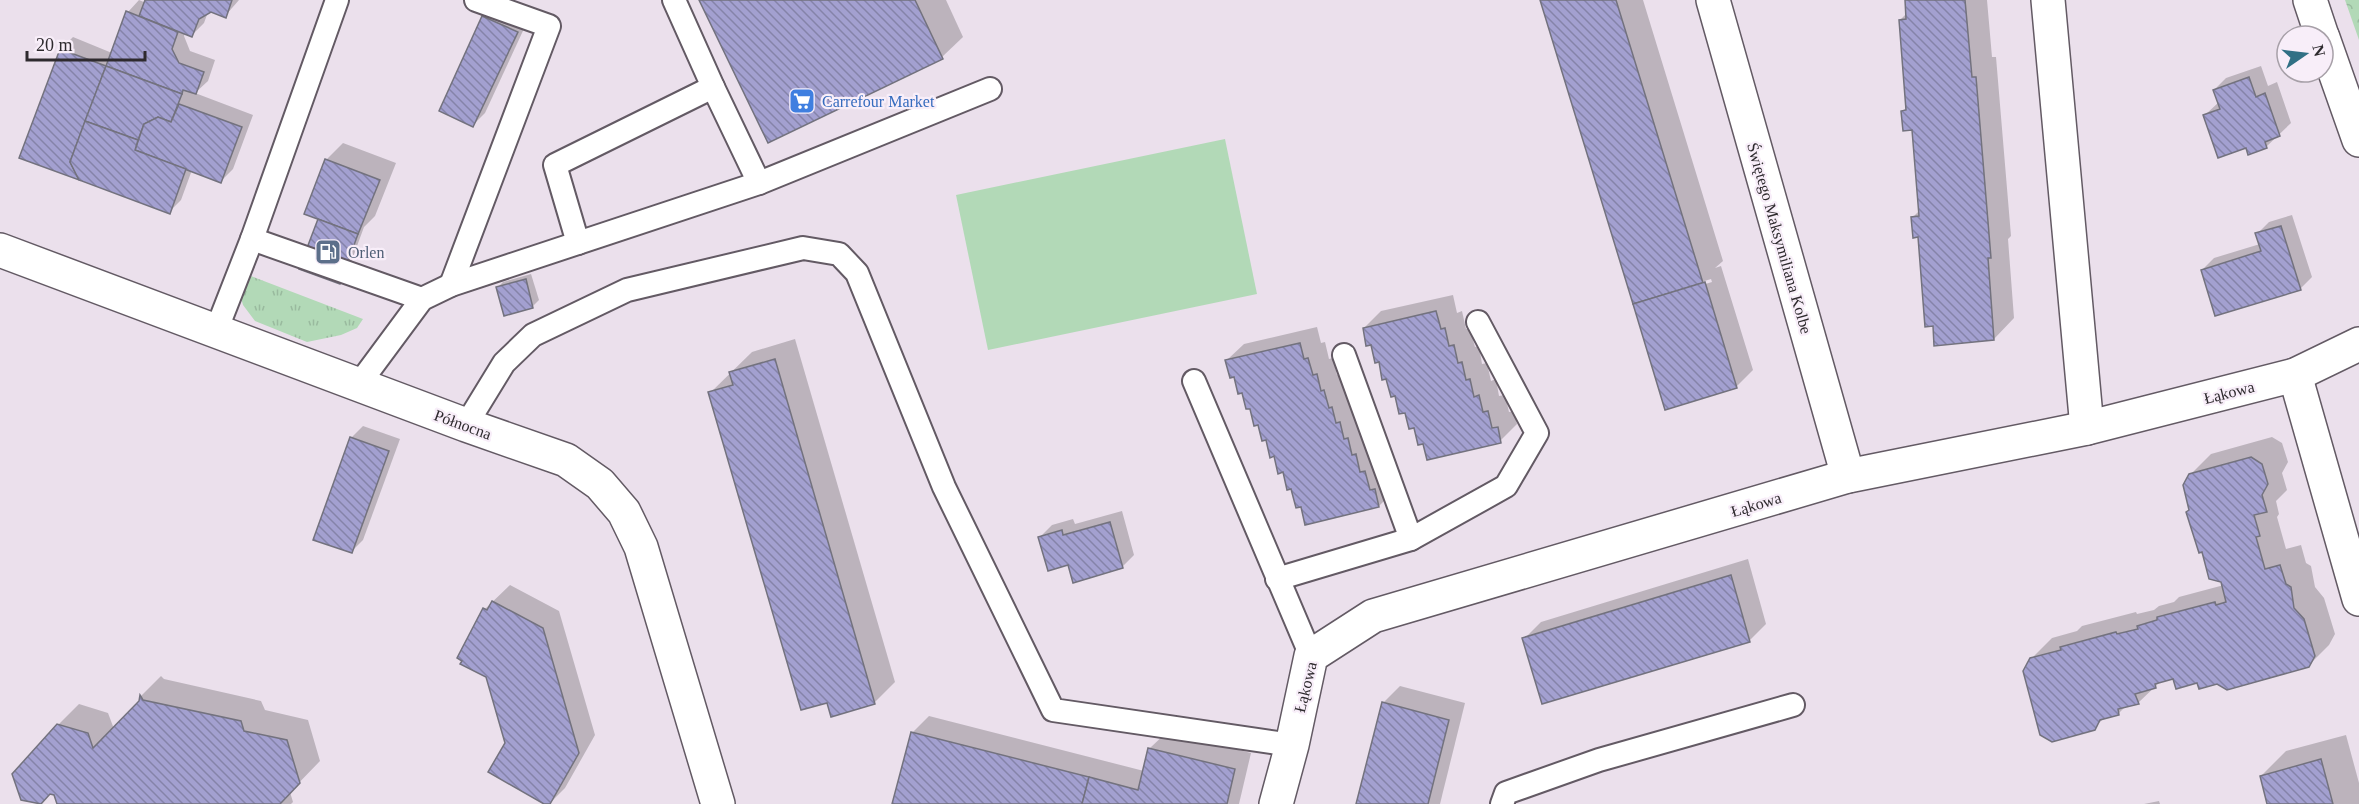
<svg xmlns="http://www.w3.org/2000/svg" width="2359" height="804" viewBox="0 0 2359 804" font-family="Georgia,serif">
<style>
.grass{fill:url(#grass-tufts)}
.forest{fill:url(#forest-crowns)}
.pitch{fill:#b2d9b7}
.shadow{fill:#0003;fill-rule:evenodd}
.building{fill:url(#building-back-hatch);stroke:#73727e;stroke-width:1.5}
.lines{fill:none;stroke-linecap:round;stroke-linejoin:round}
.service-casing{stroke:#635a64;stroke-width:26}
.minor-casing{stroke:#635a64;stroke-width:36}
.service{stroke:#fff;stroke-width:22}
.minor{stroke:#fff;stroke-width:33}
.labels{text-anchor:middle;stroke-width:4.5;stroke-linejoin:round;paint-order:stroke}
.shop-label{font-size:16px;fill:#366cbe;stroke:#f8eef9;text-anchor:start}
.street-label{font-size:16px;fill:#2e2a2e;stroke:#f8eef9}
.service-label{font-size:16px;fill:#4e5e75;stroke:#f8eef9;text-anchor:start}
</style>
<defs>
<pattern id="grass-tufts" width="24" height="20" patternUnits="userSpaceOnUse" patternTransform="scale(1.5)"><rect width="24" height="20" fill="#b2d9b7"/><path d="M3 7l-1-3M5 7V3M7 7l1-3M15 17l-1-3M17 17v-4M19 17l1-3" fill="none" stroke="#99ba9e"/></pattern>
<pattern id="forest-crowns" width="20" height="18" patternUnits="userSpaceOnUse" patternTransform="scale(1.5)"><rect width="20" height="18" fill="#b2d9b7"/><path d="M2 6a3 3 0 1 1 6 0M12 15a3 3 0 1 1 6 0" fill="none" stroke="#99ba9e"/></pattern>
<pattern id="building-back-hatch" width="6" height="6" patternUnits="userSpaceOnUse" patternTransform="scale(1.5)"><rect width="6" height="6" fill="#a3a0d0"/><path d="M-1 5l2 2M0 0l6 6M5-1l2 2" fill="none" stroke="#8583a9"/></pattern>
</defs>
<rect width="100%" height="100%" fill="#ebe0ec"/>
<path class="grass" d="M243 273 363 319 357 328 341 335 307 342 255 321 243 305 239 290Z"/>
<path class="forest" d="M2345 0H2359V40Z"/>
<path class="pitch" d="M1225 139 1257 294 988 350 956 195Z"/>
<g class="shadow">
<path d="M139 0 146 3 147 0H239L225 16 211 10 208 12 204 23 192 35 185 33 184 36 190 51 215 60 208 81 195 93 253 115 233 169 221 181 192 170 181 200 169 212 21 157 61 49 73 37 112 53 128 12Z"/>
<path d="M701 0H946L963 37 942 57 768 141Z"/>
<path d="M1541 0H1643L1723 261 1715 268 1721 266 1753 370 1736 387 1666 408ZM1711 279 1712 282 1653 300V297Z"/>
<path d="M1907 0H1987L1992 57H1996L2011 236 2008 239 2014 318 1994 339 1934 325 1919 236 1912 218 1920 210 1913 128 1903 111 1908 106 1900 20 1907 13Z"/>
<path d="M496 5 528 20 485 113 473 125 484 17Z"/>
<path d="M2261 66 2268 86 2277 82 2291 123 2266 147 2247 146 2205 115 2219 102 2214 90 2226 78Z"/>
<path d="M343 143 396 163 375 216 364 227 346 276 326 160Z"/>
<path d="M2292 215 2312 277 2300 289 2202 270 2214 258 2260 244 2257 234 2269 222Z"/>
<path d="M531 274 539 300 533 306 505 314 497 288 503 282Z"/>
<path d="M1453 295 1457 313 1462 311 1466 329H1470L1475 347 1479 346 1482 364 1487 363 1491 381 1496 379 1499 396 1505 395 1509 412 1514 411 1517 424 1500 441 1415 426 1396 394 1364 328 1381 311Z"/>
<path d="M1317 327 1321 343 1325 342 1329 359 1333 358 1337 375 1341 374 1396 489 1379 506 1302 505 1227 360 1244 344Z"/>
<path d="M795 339 895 682 874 703 710 393 752 352Z"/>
<path d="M363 426 400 439 363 540 351 552V438Z"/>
<path d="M2272 437 2282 443 2288 462 2282 473 2287 490 2276 501 2279 514 2277 517 2286 549 2301 545 2306 563 2311 566 2315 587 2324 598 2335 634 2329 645 2308 666 2217 683 2174 677 2161 681 2138 703 2126 706 2118 714 2105 717 2094 728 2031 659 2052 638 2077 631 2082 626 2136 612 2137 614 2154 610 2159 606 2174 602 2179 597 2224 585 2191 509 2190 475 2211 454Z"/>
<path d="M1122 511 1134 555 1122 567 1069 563 1040 537 1052 525 1073 519 1075 524Z"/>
<path d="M1748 559 1766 624 1749 641 1524 639 1541 622Z"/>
<path d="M510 585 559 611 595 735 565 788 549 804 506 743 487 676 459 657 485 609Z"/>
<path d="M161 676 164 679 261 701 265 710 308 720 320 761 290 792 293 802 291 804H58V725L79 704 108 713 114 729 141 702V696Z"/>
<path d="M1400 686 1465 703 1440 804H1357L1383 703Z"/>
<path d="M929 716 1144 771 1150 748 1167 732 1251 753 1239 804H893L912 733Z"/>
<path d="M2346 735 2359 783V804H2269L2261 776 2286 751Z"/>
<path d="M2159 801 2160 804H2144Z"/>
</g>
<g class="building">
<path d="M145 0H232L226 18 211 12 199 19 192 37 139 16Z"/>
<path d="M699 0H915L943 59 768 143Z"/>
<path d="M1540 0H1616L1703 283 1633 304Z"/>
<path d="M1905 0H1965L1972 77H1976L1991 258H1988L1994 340 1934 346 1933 326 1925 327 1918 237 1913 238 1911 217 1919 216 1912 130 1903 131 1901 111 1906 110 1899 20 1906 19Z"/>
<path d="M126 11 178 32 172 49 179 63 204 72 196 94 183 90 182 94 106 66Z"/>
<path d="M482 16 518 32 473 127 439 111Z"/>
<path d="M60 49 106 66 70 162 79 180 19 158Z"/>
<path d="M106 66 182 94 171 122 158 117 144 124 138 140 85 121Z"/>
<path d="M2249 77 2256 97 2265 93 2280 136 2265 142 2267 148 2248 155 2246 148 2218 158 2203 115 2220 109 2213 90Z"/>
<path d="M179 104 242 127 221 183 135 150 144 124 158 117 171 122Z"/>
<path d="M85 121 138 140 135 150 186 169 170 214 79 180 70 162Z"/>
<path d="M325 159 380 180 358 234 304 214Z"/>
<path d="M318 219 358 234 340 284 299 269Z"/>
<path d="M2281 226 2301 290 2215 316 2201 270 2261 251 2255 233Z"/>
<path d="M526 279 533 308 504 316 496 287Z"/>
<path d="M1705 282 1737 388 1665 410 1633 304Z"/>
<path d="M1436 311 1441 329 1445 328 1449 346 1454 345 1458 363 1462 362 1466 380 1470 379 1474 397 1479 395 1483 412 1488 411 1492 428 1498 427 1501 443 1427 460 1423 444 1418 445 1414 428 1409 429 1405 413 1399 414 1395 396 1391 397 1386 379 1382 380 1379 362 1375 363 1371 345 1366 346 1363 328Z"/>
<path d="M1300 343 1304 359 1308 358 1313 375 1317 374 1321 391 1324 390 1329 408 1332 407 1336 423 1340 422 1344 439 1348 438 1352 455 1356 454 1360 472 1365 471 1370 490 1375 489 1379 507 1305 525 1301 507 1296 508 1291 489 1287 490 1283 472 1278 474 1274 456 1270 458 1266 440 1262 441 1258 425 1254 426 1250 409H1246L1242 393 1238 394 1234 377 1230 378 1225 360Z"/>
<path d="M775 359 875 704 831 717 827 703 801 710 708 392 733 385 729 372Z"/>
<path d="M350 437 389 451 352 553 313 540Z"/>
<path d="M2251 457 2262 464 2268 484 2262 495 2267 512 2254 515 2260 536 2256 537 2265 569 2280 565 2286 584 2291 587 2294 608 2304 619 2315 656 2309 667 2227 690 2217 684 2199 689 2197 683 2176 689 2173 679 2155 684 2156 688 2135 694 2139 704 2118 709 2119 715 2100 720 2095 730 2052 742 2040 735 2023 671 2030 658 2061 650 2060 647 2116 632 2117 634 2138 629 2137 626 2157 620V617L2215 602 2216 605 2226 602 2221 582 2209 579 2202 552 2199 553 2186 512 2189 510 2183 485 2189 474Z"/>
<path d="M1110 522 1123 568 1073 583 1068 565 1048 571 1038 537 1062 530 1063 535Z"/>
<path d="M1731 575 1750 642 1542 704 1522 638Z"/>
<path d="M492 601 543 628 579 753 550 804H544L488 772 505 743 486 677 460 664 462 661 457 658 483 608 487 610Z"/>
<path d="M140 695 143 700 241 721 244 731 287 740 300 783 280 804H57L54 795 50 794 41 804 21 800 12 774 57 724 88 733 93 748 139 701Z"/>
<path d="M1382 702 1449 720 1428 804H1356Z"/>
<path d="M911 732 1089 777 1082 804H892Z"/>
<path d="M1148 748 1235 769 1227 804H1082L1089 777 1138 790Z"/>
<path d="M2321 759 2333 804H2267L2260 776Z"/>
</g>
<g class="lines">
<g class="service-casing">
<g id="service">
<path d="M713 87 759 183"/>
<path d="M252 239 422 299"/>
<path d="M578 243 555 165 713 87 674 0"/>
<path d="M451 285 549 26 476 0"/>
<path d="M216 331 252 239 337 0"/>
<path d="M1344 355 1411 539"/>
<path d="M1194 381 1311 656"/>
<path d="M359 384 422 299 451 285 759 183 990 89"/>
<path d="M466 425 504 363 533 335 627 290 803 248 839 254 857 273 944 487 1053 710 1292 745"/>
<path d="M1277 579 1411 539 1506 486 1537 433 1478 322"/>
<path d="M1502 804 1506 793 1599 760 1793 705"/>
</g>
</g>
<g class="minor-casing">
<g id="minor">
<path d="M1713 0 1848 476"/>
<path d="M2048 0 2087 428"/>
<path d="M2310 0 2322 36"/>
<path d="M2323 38 2359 140"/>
<path d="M0 250 466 425 566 460 600 484 624 512 641 547 718 804"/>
<path d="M2295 375 2359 599"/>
<path d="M1276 804 1292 745 1311 656 1373 616 1848 476 2087 428 2295 375 2359 344"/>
</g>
</g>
<use href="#service" class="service"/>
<use href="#minor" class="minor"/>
</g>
<defs>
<g id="supermarket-square" transform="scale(1.35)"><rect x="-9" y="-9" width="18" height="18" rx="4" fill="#3f7fe0" stroke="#f8eef9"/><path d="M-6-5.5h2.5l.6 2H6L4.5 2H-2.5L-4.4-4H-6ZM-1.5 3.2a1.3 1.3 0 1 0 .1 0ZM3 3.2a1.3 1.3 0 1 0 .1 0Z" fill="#fff"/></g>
<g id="fuel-square" transform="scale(1.35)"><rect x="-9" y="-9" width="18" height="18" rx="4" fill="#5c6f8a" stroke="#f8eef9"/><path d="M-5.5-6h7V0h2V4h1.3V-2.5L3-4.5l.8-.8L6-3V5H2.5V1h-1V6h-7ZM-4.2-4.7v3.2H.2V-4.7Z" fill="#fff"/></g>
</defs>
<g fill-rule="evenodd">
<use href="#supermarket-square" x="802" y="101"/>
<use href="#fuel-square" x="328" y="252"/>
</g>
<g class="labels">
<g class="shop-label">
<text x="822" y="107">Carrefour Market</text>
</g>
<g class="street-label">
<text transform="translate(1780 238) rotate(74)" y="6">Świętego Maksymiliana Kolbe</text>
<text transform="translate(2229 392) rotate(-14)" y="6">Łąkowa</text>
<text transform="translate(463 424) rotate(20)" y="6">Północna</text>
<text transform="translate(1756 504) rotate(-17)" y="6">Łąkowa</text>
<text transform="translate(1305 687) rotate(-76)" y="6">Łąkowa</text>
</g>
<g class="service-label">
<text x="348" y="258">Orlen</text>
</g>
</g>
<g transform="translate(2305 54) rotate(76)"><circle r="28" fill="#f8eef9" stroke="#a7a0a8" stroke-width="1.5"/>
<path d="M0-4.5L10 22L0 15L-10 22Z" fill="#317085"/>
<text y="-9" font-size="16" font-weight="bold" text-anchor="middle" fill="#2e2a2e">N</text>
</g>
<path d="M27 51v9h118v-9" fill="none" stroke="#2e2a2e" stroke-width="3"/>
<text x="36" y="51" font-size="18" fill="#2e2a2e" stroke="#f8eef9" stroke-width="4.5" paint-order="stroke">20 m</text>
</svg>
